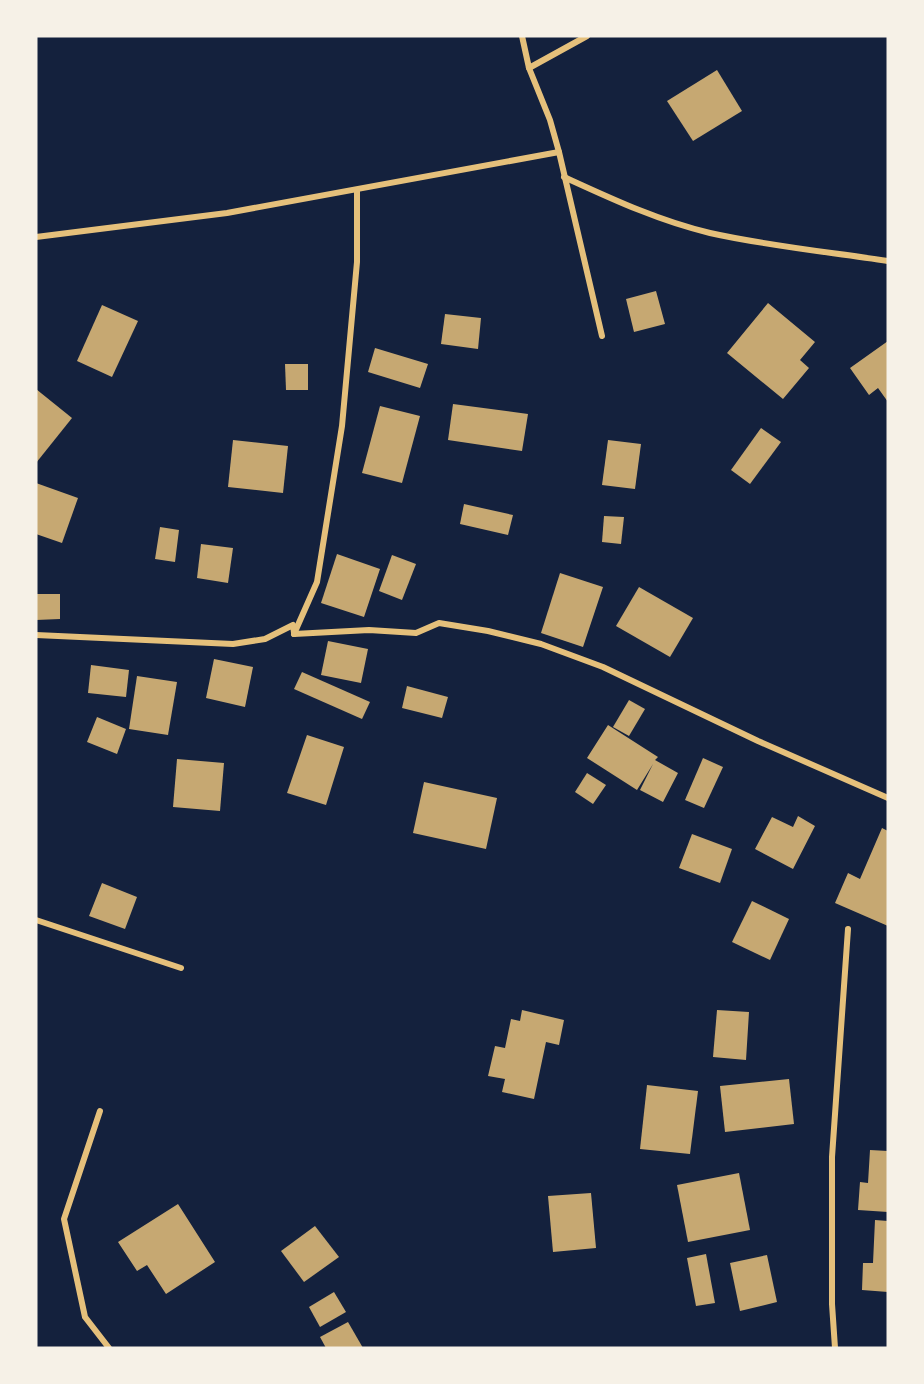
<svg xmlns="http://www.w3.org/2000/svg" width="924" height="1384" viewBox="0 0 924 1384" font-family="'PT Serif',serif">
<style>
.building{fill:#c6a872}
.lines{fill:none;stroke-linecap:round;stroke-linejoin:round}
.minor{stroke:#e5c07b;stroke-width:6}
</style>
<rect width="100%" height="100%" fill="#14213d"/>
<g class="building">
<path d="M717 70 742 111 693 141 667 101Z"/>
<path d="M656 291 665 324 634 332 626 299Z"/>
<path d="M768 303 815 342 800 360 809 368 783 399 727 353Z"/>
<path d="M102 305 138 321 112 377 77 361Z"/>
<path d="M445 314 481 318 478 349 441 344Z"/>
<path d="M888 341V402L878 388 869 395 850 368Z"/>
<path d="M375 348 428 364 420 388 368 372Z"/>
<path d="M285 364H308V390H286Z"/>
<path d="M36 389 72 418 36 463Z"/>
<path d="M453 404 528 414 522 451 448 440Z"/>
<path d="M380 406 420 416 402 483 362 473Z"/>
<path d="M761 428 781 442 750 484 731 470Z"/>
<path d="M233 440 288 446 283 493 228 487Z"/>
<path d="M608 440 641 444 635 489 602 485Z"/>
<path d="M36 483 78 498 62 543 36 534Z"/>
<path d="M464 504 513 515 508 535 460 524Z"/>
<path d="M604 516 624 517 621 544 602 542Z"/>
<path d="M160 527 179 530 175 562 155 559Z"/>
<path d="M201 544 233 548 228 583 197 578Z"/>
<path d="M337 554 380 569 364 617 321 603Z"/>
<path d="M392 555 416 564 402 600 379 591Z"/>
<path d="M560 573 603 587 583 647 541 633Z"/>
<path d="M639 587 693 618 670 657 616 626Z"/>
<path d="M36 594H60V619L36 620Z"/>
<path d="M328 641 368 649 361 683 321 675Z"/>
<path d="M214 659 253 667 245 707 206 698Z"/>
<path d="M91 665 129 670 126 697 88 693Z"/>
<path d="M302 672 370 702 362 719 294 689Z"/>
<path d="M137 676 177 682 168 735 129 729Z"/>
<path d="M407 686 448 697 442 718 402 708Z"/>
<path d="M629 700 645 709 629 736 613 727Z"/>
<path d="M97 717 126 729 117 754 87 742Z"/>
<path d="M608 725 658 757 655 760 678 773 663 802 640 790 653 764 637 790 587 758Z"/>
<path d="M307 735 344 747 326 805 287 793Z"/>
<path d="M703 758 723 767 704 808 685 800Z"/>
<path d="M177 759 224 763 220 811 173 807Z"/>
<path d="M587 773 606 785 593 804 575 792Z"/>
<path d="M424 782 497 798 486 849 413 833Z"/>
<path d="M798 816 815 826 793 869 755 849 772 817 793 827Z"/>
<path d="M882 828 888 831V926L835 903 848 873 860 879Z"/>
<path d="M692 834 732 849 720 883 679 868Z"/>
<path d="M102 883 137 897 125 929 89 916Z"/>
<path d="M752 901 789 919 770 960 732 942Z"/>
<path d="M522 1010 564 1020 559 1045 546 1042 534 1099 502 1092 505 1079 488 1076 495 1046 505 1048 511 1019 520 1021Z"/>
<path d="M717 1010 749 1012 746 1060 713 1057Z"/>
<path d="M789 1079 794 1124 725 1132 720 1086Z"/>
<path d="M647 1085 698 1091 690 1154 640 1149Z"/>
<path d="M870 1150 888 1151V1212L858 1210 860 1182 868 1183Z"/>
<path d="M739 1173 750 1230 688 1242 677 1185Z"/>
<path d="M591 1193 596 1248 553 1252 548 1196Z"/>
<path d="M178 1204 215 1262 166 1294 147 1265 137 1271 118 1242Z"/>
<path d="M875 1220 888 1221V1292L862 1290 863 1263H873Z"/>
<path d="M315 1226 339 1257 304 1282 281 1251Z"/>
<path d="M706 1254 715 1303 696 1306 687 1258Z"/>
<path d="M767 1255 777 1302 740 1311 730 1263Z"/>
<path d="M334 1292 346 1312 320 1327 309 1307Z"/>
<path d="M348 1322 363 1348H326L320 1337Z"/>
</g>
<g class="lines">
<g class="minor">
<path d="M522 36 529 68 550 120 559 152 602 336"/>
<path d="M529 68 587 36"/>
<path d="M564 177C612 199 659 221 710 233 768 246 829 252 888 261"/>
<path d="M36 237 227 213 559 152"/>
<path d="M294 634 369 630 416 633 439 623 488 631 541 644 603 667 758 741 888 798"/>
<path d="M294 634 317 582 342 426 357 262V190"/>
<path d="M36 635 233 644 265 639 293 625 294 633"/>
<path d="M36 920 181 968"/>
<path d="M100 1111 64 1219 85 1317 109 1348"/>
<path d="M835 1348 832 1304V1157L848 929"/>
</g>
</g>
<rect width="924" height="1384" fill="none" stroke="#f6f1e7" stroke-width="75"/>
</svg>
